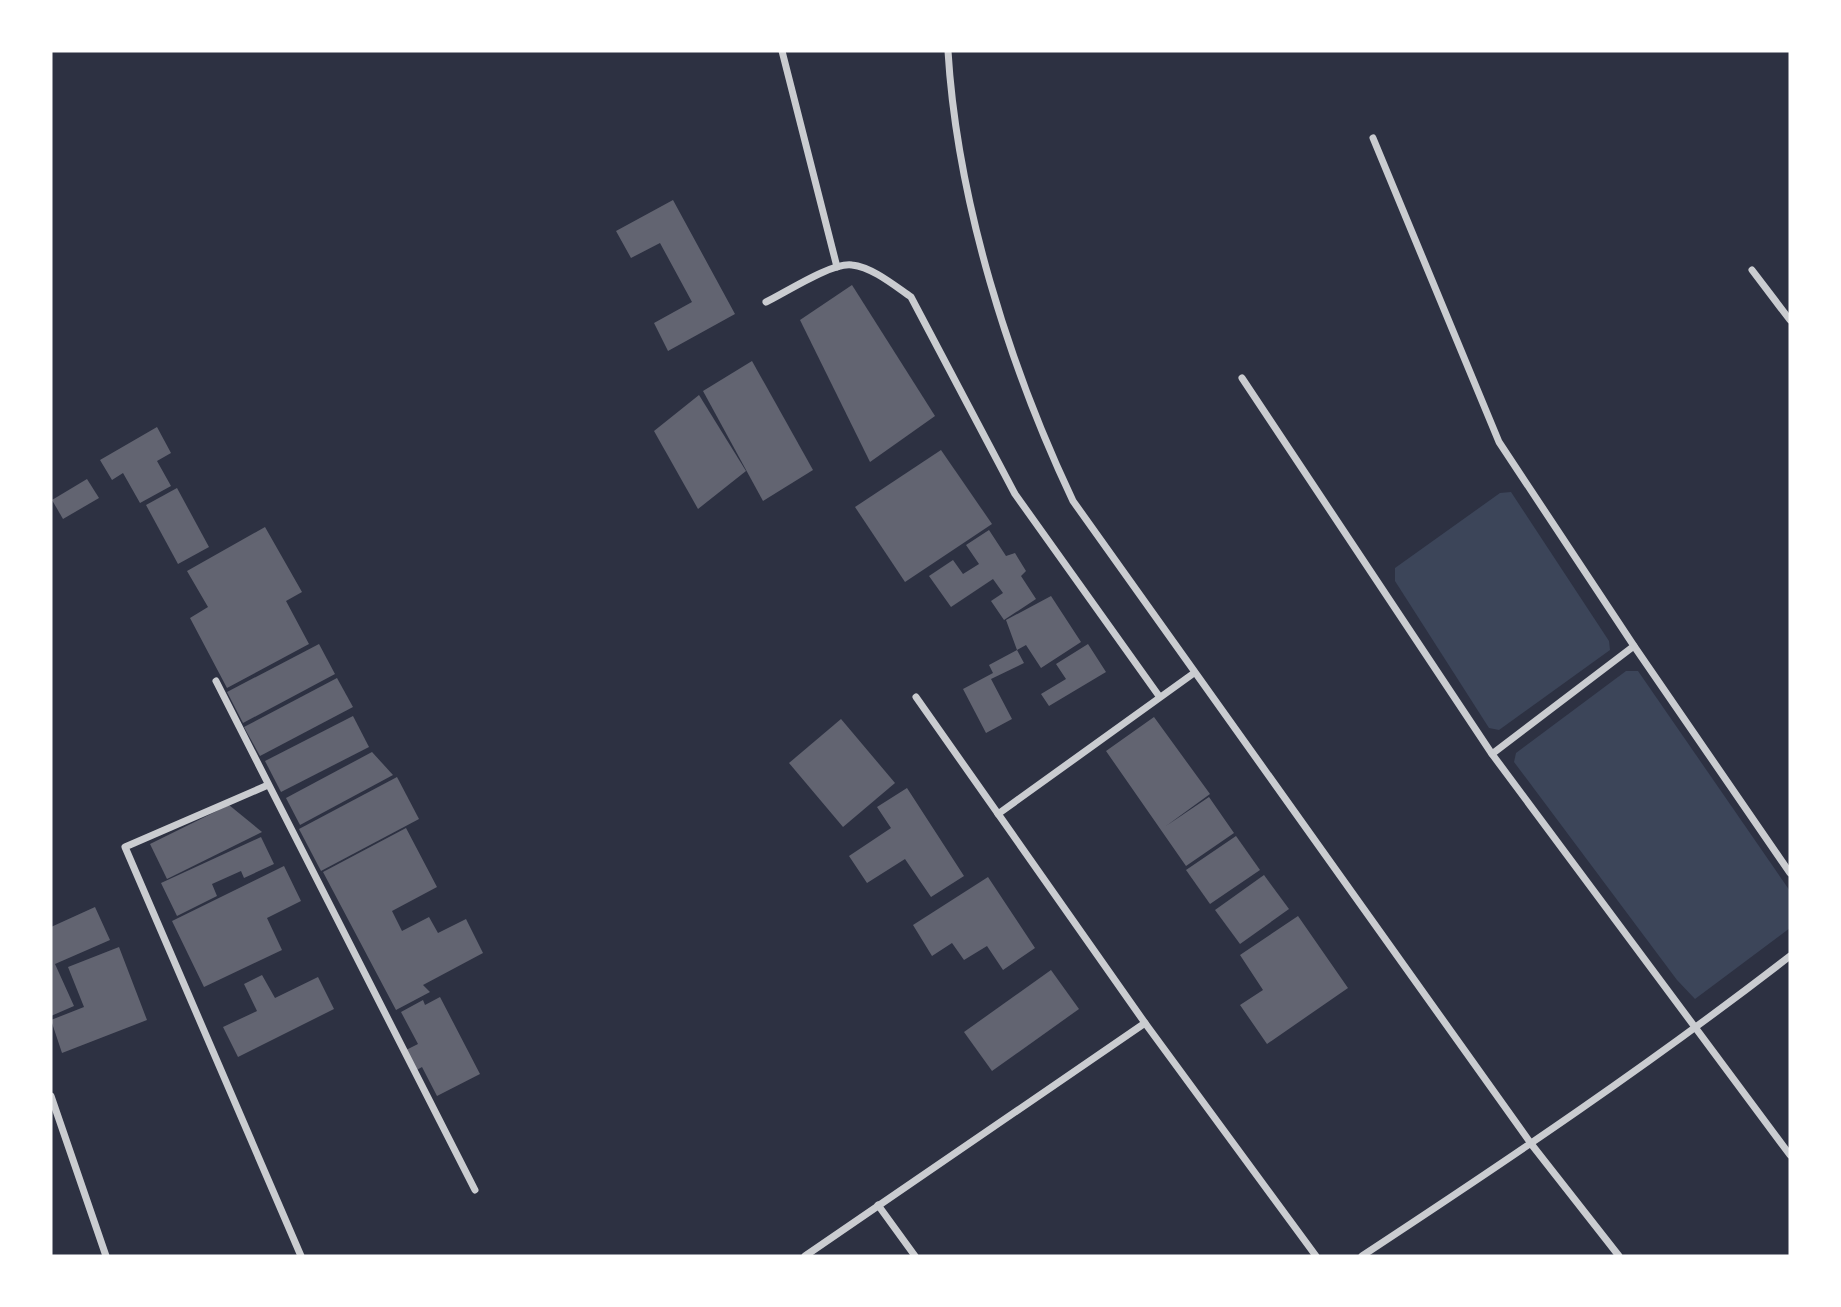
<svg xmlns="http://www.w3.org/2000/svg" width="1841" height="1307" viewBox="0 0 1841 1307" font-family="Ubuntu,sans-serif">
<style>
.green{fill:#3c4559}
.building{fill:#626471}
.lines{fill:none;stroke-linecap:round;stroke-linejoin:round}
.minor{stroke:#caccd0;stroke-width:7}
</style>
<rect width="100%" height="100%" fill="#2d3142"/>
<g class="green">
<path d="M1511 492 1609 641 1610 650 1499 730 1489 728 1395 581V568L1500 493Z"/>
<path d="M1626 671H1638L1790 891V928L1695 999 1677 980 1514 762 1516 753Z"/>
</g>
<g class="building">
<path d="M673 200 735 314 668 351 654 323 692 302 660 243 631 258 616 231Z"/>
<path d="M852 285 935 416 870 462 800 320Z"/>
<path d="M752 361 813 470 763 501 703 391Z"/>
<path d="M699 395 746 471 698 509 654 431Z"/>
<path d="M157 427 171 453 157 461 171 486 140 503 123 473 112 480 100 460Z"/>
<path d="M941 450 992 524 905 582 855 507Z"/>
<path d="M87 479 99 498 63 519 52 500Z"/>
<path d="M177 488 209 547 178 564 146 505Z"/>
<path d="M265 527 302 592 286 601 309 644 227 688 190 618 208 607 187 571Z"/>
<path d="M989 530 1006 556 1015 553 1026 571 1021 576 1036 599 1004 620 991 601 1003 593 993 579 951 607 929 576 953 560 963 574 979 564 966 545Z"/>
<path d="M1051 596 1081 642 1041 668 1026 645 1017 650 1006 620Z"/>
<path d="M319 644 335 674 243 723 227 692Z"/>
<path d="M1088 644 1106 672 1049 706 1041 694 1066 679 1056 664Z"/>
<path d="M1017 650 1024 663 991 679 1012 719 986 733 963 689 993 673 989 665Z"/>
<path d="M337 678 353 707 260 756 244 727Z"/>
<path d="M353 716 369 747 281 792 265 761Z"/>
<path d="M1154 717 1210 794 1166 826 1209 797 1234 833 1186 866 1106 751Z"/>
<path d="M841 719 895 783 843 827 789 763Z"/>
<path d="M372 752 393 775 300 825 286 798Z"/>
<path d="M397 777 419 819 321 871 299 829Z"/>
<path d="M907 788 964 876 931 897 905 859 867 883 849 856 891 828 877 807Z"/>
<path d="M229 805 262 832 167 879 150 844Z"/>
<path d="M406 828 437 887 392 911 402 931 429 917 438 933 466 919 483 953 423 985 430 992 396 1010 323 872Z"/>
<path d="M1236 836 1260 870 1210 904 1186 870Z"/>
<path d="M261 837 274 864 244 878 241 871 212 884 217 896 177 916 161 883Z"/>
<path d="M284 866 301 901 267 918 282 950 204 987 172 921Z"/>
<path d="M1264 875 1289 909 1240 944 1215 910Z"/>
<path d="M988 877 1035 948 1003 970 987 946 964 960 952 943 932 956 913 925Z"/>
<path d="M95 907 110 940 55 964 74 1006 51 1016V927Z"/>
<path d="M1298 916 1348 988 1267 1044 1240 1005 1263 990 1240 955Z"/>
<path d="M119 947 147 1020 62 1053 51 1020 84 1007 68 967Z"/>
<path d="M1051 970 1079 1009 992 1071 964 1032Z"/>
<path d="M262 975 275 998 318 977 334 1009 238 1057 223 1027 257 1011 244 984Z"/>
<path d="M440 997 480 1074 437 1096 422 1067 415 1071 404 1051 418 1044 401 1012 423 1000 425 1005Z"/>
</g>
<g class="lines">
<g class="minor">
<path d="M782 51 837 267"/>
<path d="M948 51C957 200 1009 366 1073 501L1532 1145 1619 1256"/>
<path d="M1373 138 1499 442 1634 646 1790 873"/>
<path d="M1752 270 1790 320"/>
<path d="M766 302C785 293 832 262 852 265 872 267 895 286 911 297L1015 494 1159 696"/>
<path d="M1242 378 1492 754 1790 1155"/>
<path d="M216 681 475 1190"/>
<path d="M916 697 1145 1023 1316 1256"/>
<path d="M1492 754 1634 646"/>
<path d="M268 785 125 847 301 1256"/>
<path d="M998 814 1194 673"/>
<path d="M51 1096 106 1256"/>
<path d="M878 1205 915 1256"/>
<path d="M805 1256 1145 1023"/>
<path d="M1362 1256C1508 1160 1652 1063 1790 956"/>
</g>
</g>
<rect width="1841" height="1307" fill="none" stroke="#ffffff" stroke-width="105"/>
</svg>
